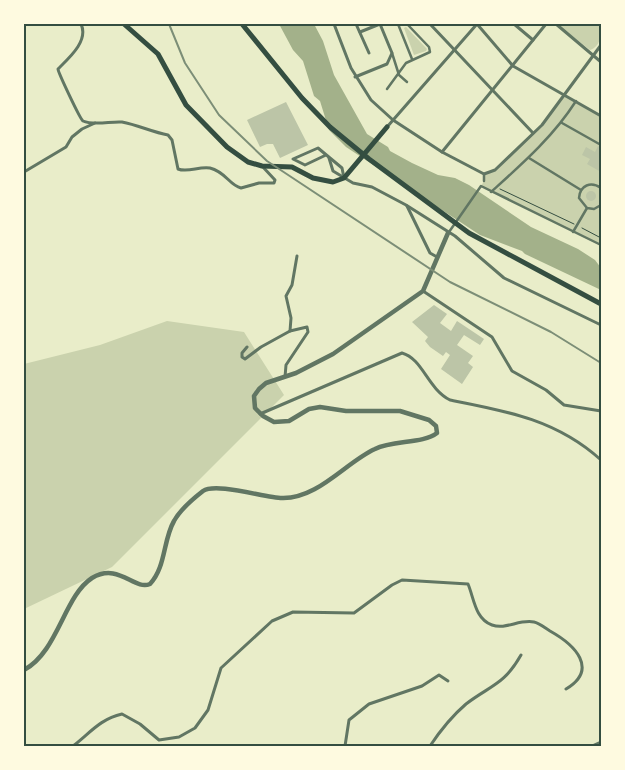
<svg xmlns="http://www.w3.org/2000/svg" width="625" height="770" viewBox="0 0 625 770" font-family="'Nunito Sans',sans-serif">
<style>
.green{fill:#cad2ad}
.water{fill:#a3b18a}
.building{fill:#bcc5a7}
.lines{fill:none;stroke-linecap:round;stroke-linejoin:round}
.path{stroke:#344e41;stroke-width:1}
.pedestrian{stroke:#617663;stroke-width:2.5}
.minor{stroke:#617663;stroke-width:3}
.tertiary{stroke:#617663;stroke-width:4.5}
.secondary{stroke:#344e41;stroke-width:5}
.primary{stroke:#344e41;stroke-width:5}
.rail{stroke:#7c8e77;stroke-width:2}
.neatline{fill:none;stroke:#344e41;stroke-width:2}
</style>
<rect width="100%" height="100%" fill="#e9edc9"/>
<g class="green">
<path d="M557 24H601C601 35 601 46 590 50Z"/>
<path d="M406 27 427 49 426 51 414 55 404 28Z"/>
<path d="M565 96 601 116V245L481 186 484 181V174C503 172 552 112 565 96Z"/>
<path d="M167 321 244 332 284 395 112 567 24 609V364L100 345Z"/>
</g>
<path class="water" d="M279 24H314L323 41 334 75 367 134 388 147 390 151 412 163 438 175 455 178 469 185 531 227 578 249 595 260 601 268V290L525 254 522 251 480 235 346 147 329 130 320 101 314 96 303 61 293 50Z"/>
<g class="building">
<path d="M286 102 308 145 280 158 273 144H267L260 147 247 120Z"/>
<path d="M598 146 601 148V172L587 164 590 159 582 155 586 147 595 152Z"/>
<circle cx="591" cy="196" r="5"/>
<path d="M434 305 447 314 440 323 451 331 457 321 484 339 480 345 464 335 457 345 473 356 468 363 473 367 462 384 441 369 450 355 446 352 443 356 430 347 425 341 428 337 412 322Z"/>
</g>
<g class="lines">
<g class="path">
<path d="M500 189 574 224"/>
<path d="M582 228 601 238"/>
</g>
<g class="pedestrian">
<path d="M398 24 412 59"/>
<path d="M392 53 399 75 407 82"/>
<path d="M387 89 406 63 430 52 429 47 408 25"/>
<path d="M562 123 601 145"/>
<path d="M529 158 581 190"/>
<path d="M484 181V174"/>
<path d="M601 188C591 181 580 185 579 198L587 208 594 209 601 205"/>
<path d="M491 192C522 164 553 137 576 101"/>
<path d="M449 232 481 186 601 245"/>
<path d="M573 232 587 208"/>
</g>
<g class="minor">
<path d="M81 24C89 41 69 58 58 69 58 72 80 119 83 121 94 126 111 121 122 122 138 125 152 132 168 135L172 140 178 169C188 173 199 166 210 168 226 172 229 185 241 188L259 183H274L275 180 262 166"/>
<path d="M334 24 351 68 371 100 393 120 442 152 484 174 495 170 542 125 601 45"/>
<path d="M356 24 369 53"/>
<path d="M430 24 533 133"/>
<path d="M477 24 513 66 601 116"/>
<path d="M514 24 533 40"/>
<path d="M556 24 601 62"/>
<path d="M360 32 380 24"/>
<path d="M355 77 387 64 392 53 380 24"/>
<path d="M387 127 477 24"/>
<path d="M442 152 546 24"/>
<path d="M326 155 305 165 293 159 318 148 342 168 344 178"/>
<path d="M329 158 333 171 353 183 372 187 406 205 455 236 504 278 601 325"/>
<path d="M24 172 66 147 72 137 82 129 95 123"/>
<path d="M407 206 430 253 437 257"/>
<path d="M423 291 492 337 512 371 546 390 564 405 601 411"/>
<path d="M247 347 242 353V357L245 359 261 347 290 331"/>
<path d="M285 377 286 365 308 332 307 327 290 331 291 318 286 296 292 285 297 256"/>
<path d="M260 414 402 353C423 359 427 388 450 400 507 411 557 420 601 460"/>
<path d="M73 746C90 733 100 719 122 714L140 724 159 740 179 737 195 728 208 710 221 668 272 621 293 612 354 613 392 585 402 580 468 584C474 598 475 619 492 625 506 630 519 619 534 622 539 623 545 628 550 631 575 645 599 669 566 689"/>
<path d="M345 746 349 720 369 704 422 686 439 675 448 681"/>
<path d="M430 746C440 731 452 716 466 704 491 685 504 685 521 655"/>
<path d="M592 746 601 742"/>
</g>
<path class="tertiary" d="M24 670C58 652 64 596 92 578 119 562 134 591 150 584 166 567 163 540 174 521 180 510 194 498 203 491 216 482 266 498 282 498 318 499 346 462 375 449 393 440 423 444 437 433L436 426 429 420 400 411H346L320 407 309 409 289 421 274 422 263 416 255 408 254 396 259 389 266 383 296 373 333 354 423 291 448 233"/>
<path class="secondary" d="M124 24 158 54 186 105 227 147 248 162 262 166 292 167 313 178 333 182 344 178 387 127"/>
<path class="primary" d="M242 24 302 98 330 127 369 159 469 233 601 304"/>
<path class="rail" d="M169 24 185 63 219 115 267 161 450 282 551 332 601 363"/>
</g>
<rect width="625" height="770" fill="none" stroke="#fefae0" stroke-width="50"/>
<rect x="25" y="25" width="575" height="720" class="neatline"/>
</svg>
